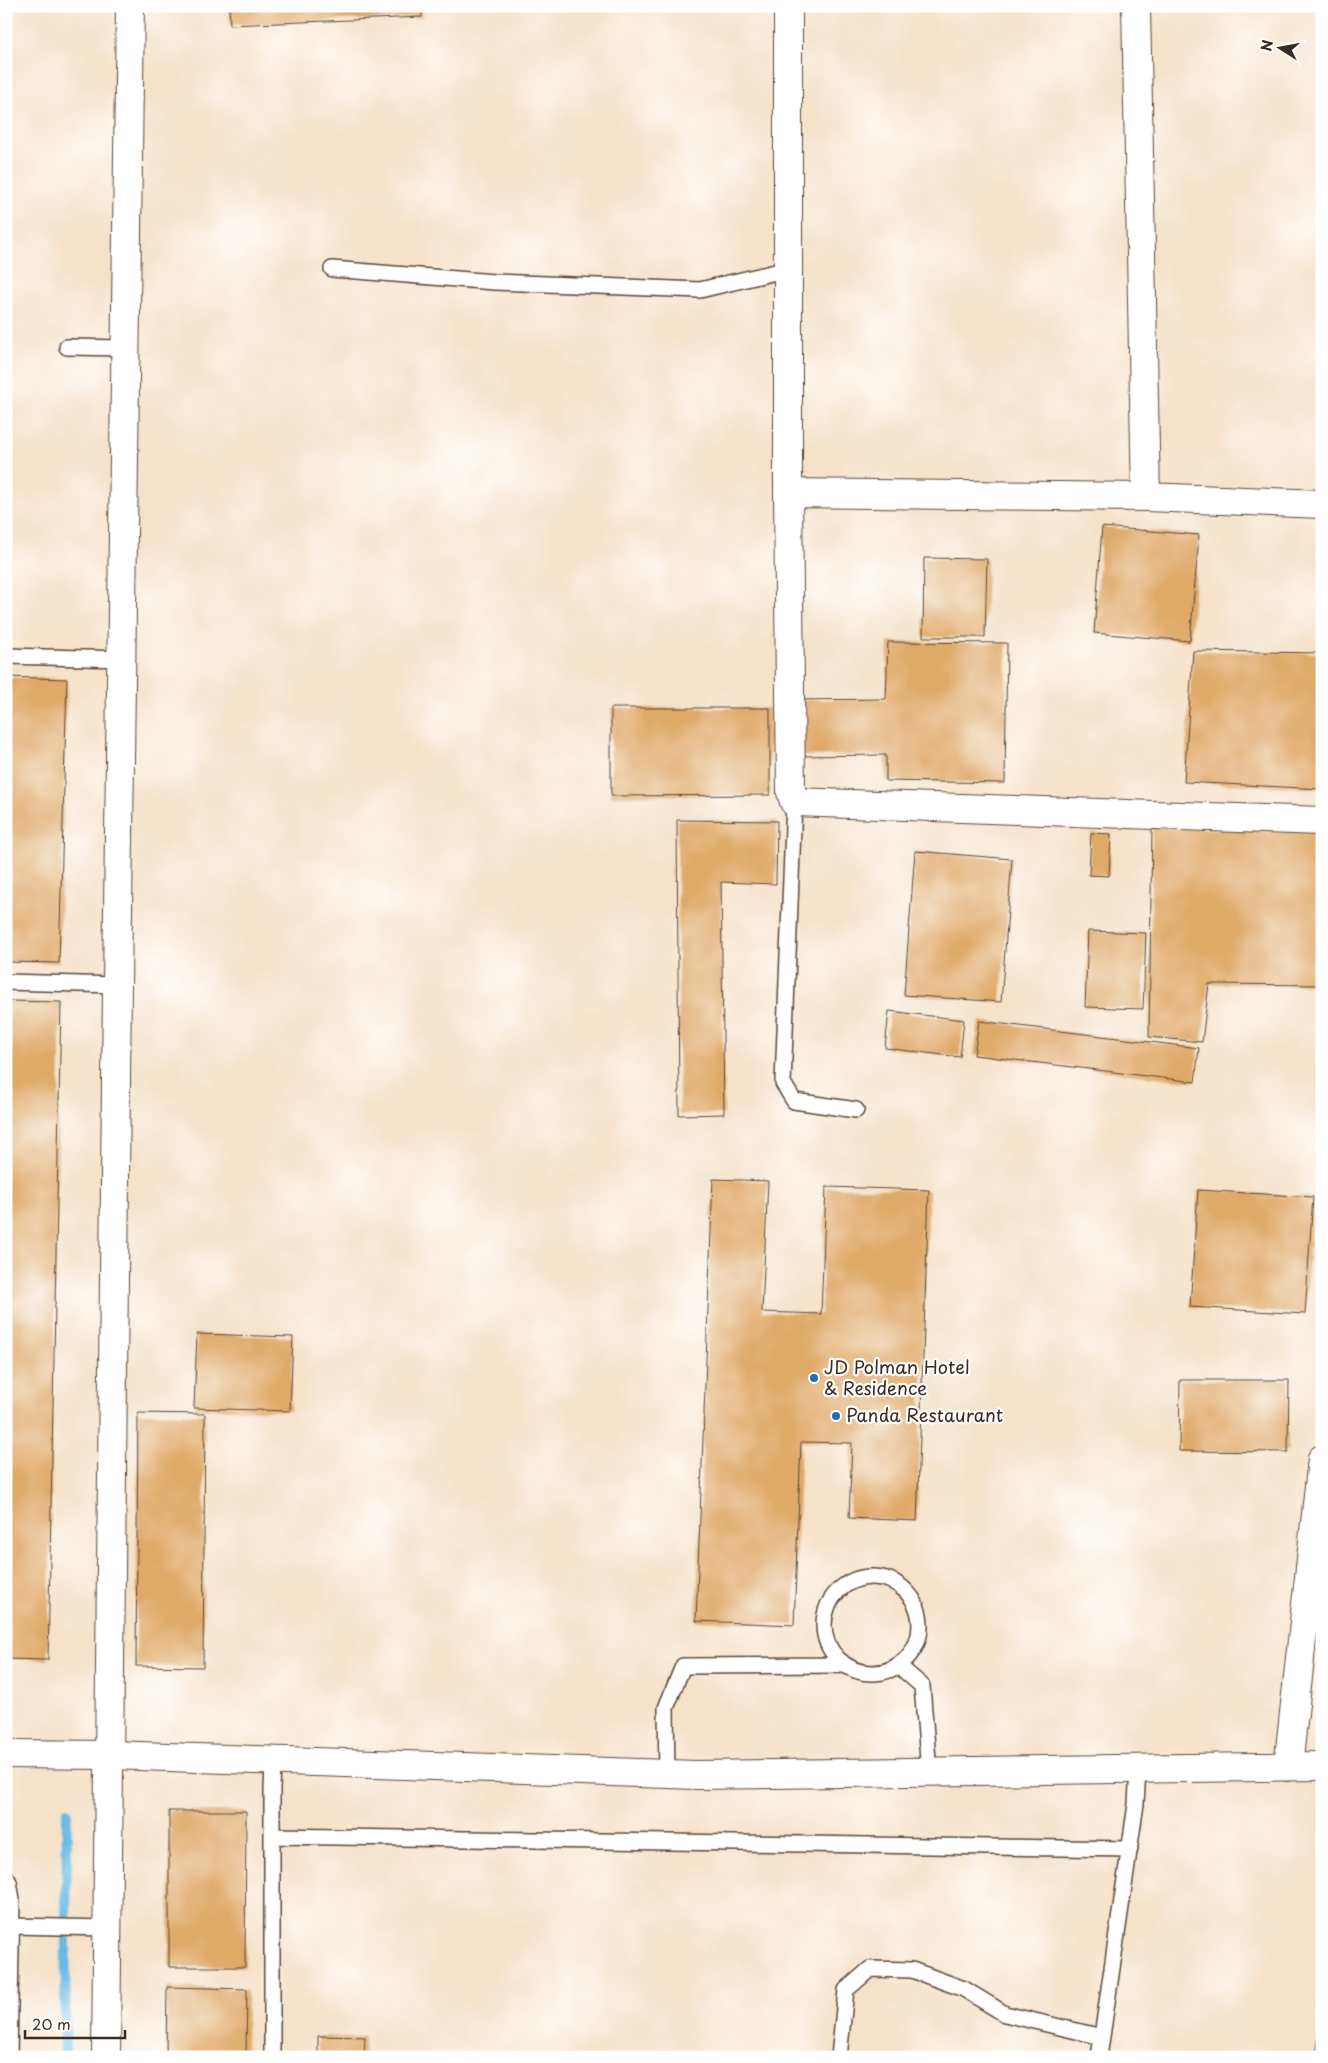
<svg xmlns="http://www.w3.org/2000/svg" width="1328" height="2063" font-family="'Playpen Sans',sans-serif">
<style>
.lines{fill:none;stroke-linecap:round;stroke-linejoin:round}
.stream{stroke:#68b9e3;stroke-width:10}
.building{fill:#dfa967}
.service-casing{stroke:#574638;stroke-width:18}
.minor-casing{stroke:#574638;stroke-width:30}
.tertiary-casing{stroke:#574638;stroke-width:30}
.service{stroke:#fff;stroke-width:15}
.minor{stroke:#fff;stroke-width:28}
.tertiary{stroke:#fff;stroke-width:28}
.poi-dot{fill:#1f6fb2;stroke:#fff;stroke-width:2}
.labels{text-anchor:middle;stroke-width:4.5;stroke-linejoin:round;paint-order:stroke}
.poi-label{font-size:18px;fill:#3b2a1e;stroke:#fff;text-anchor:start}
</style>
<rect width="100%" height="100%" fill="#fff"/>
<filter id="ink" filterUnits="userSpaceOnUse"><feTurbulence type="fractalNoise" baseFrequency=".02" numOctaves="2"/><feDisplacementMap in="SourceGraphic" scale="10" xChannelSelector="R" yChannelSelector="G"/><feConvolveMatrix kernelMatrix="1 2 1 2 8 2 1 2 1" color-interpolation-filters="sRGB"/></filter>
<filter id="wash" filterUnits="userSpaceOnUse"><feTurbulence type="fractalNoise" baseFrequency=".0096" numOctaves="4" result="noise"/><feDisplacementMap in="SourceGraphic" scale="20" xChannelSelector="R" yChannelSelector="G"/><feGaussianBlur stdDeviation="1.12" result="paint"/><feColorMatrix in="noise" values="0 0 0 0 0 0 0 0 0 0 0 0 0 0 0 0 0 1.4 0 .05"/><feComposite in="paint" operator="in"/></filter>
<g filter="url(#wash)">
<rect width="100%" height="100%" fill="#f5e2c9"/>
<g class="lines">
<path class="stream" d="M65 2057 67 1812"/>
</g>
<g id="blocks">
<path class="building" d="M229 6H421L422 17 230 25Z
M1102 527 1199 535 1190 641 1094 633Z
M924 558 987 559 985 637H923Z
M888 642 1007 643 1005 783 886 781V755L793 756V700L886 699Z
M1193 651 1322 653V789L1184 782Z
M6 677 67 679 59 963 6 962Z
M611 708H770V795L611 796Z
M677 820 777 821 776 884 721 882 724 1114 679 1115Z
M1152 827 1322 832V985L1209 984 1202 1042 1149 1037Z
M1091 833 1111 834 1109 876 1089 875Z
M915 851 1012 859 1001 1002 904 995Z
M1088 931 1146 933 1143 1009 1085 1007Z
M6 1001 61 1002 48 1660 6 1659Z
M889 1011 964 1020 960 1057 885 1048Z
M979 1021 1199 1048 1195 1082 974 1055Z
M713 1179 768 1181 762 1312 821 1314 826 1187 929 1190 917 1521 849 1518 852 1443 801 1442 794 1625 696 1621Z
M1198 1190 1313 1197 1305 1314 1190 1307Z
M197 1334 293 1337 290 1411 194 1408Z
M1180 1380H1289L1288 1452 1179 1451Z
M138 1413 205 1414 203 1667 136 1666Z
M169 1811H246L245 1967H169Z
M167 1987 247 1989 246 2057H166Z
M1319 2033H1322V2057H1316Z
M318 2036 365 2037 364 2057H318Z"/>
</g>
</g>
<g filter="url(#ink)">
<use href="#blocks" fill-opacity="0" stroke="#574638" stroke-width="1"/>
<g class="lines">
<defs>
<path id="service" d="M332 269 494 282 700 290 788 269
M67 347 126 348
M6 656 123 659
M794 802 783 1083 794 1101 856 1110
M6 982 117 985
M824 1625a48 48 0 1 1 96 0a48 48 0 1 1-96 0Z
M899 1666 922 1686 929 1772
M667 1775 666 1708 683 1666 843 1665
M272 1836 1130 1849
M6 1877 9 1882 12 1899 9 2057
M12 1926 108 1928
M272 2057V1790L273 1761
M839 2057 846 1990 870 1969 912 1970 964 1989 1005 2014 1102 2037
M1099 2057 1136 1804 1138 1769"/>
<path id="minor" d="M788 6V493L791 792 794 802 1322 821
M1136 6 1146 497
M788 493 1146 497 1322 504
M6 1754 110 1755 697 1775 1322 1766
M1288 1767 1322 1459"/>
<path id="tertiary" d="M106 2057 117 985 130 6"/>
</defs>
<use href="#service" class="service-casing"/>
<use href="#minor" class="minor-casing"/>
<use href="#tertiary" class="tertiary-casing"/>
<use href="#service" class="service"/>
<use href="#minor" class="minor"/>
<use href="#tertiary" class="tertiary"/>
</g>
</g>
<g class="poi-dot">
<circle cx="814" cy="1378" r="5"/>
<circle cx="836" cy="1416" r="5"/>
</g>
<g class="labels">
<g class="poi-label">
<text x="824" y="1374">JD Polman Hotel<tspan x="824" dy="21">&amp; Residence</tspan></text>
<text x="846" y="1422">Panda Restaurant</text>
</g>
</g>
<rect width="1328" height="2063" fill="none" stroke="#fff" stroke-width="25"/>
<g transform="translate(1280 48) rotate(281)" stroke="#ffffff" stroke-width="4" paint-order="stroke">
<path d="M0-4L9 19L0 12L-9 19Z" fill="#3b2a1e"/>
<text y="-8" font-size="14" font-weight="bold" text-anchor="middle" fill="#3b2a1e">N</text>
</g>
<path d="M25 2030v8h100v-8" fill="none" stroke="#3b2a1e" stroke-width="2.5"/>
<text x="32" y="2030" font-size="15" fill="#3b2a1e" stroke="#ffffff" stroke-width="4" paint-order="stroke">20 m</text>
</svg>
